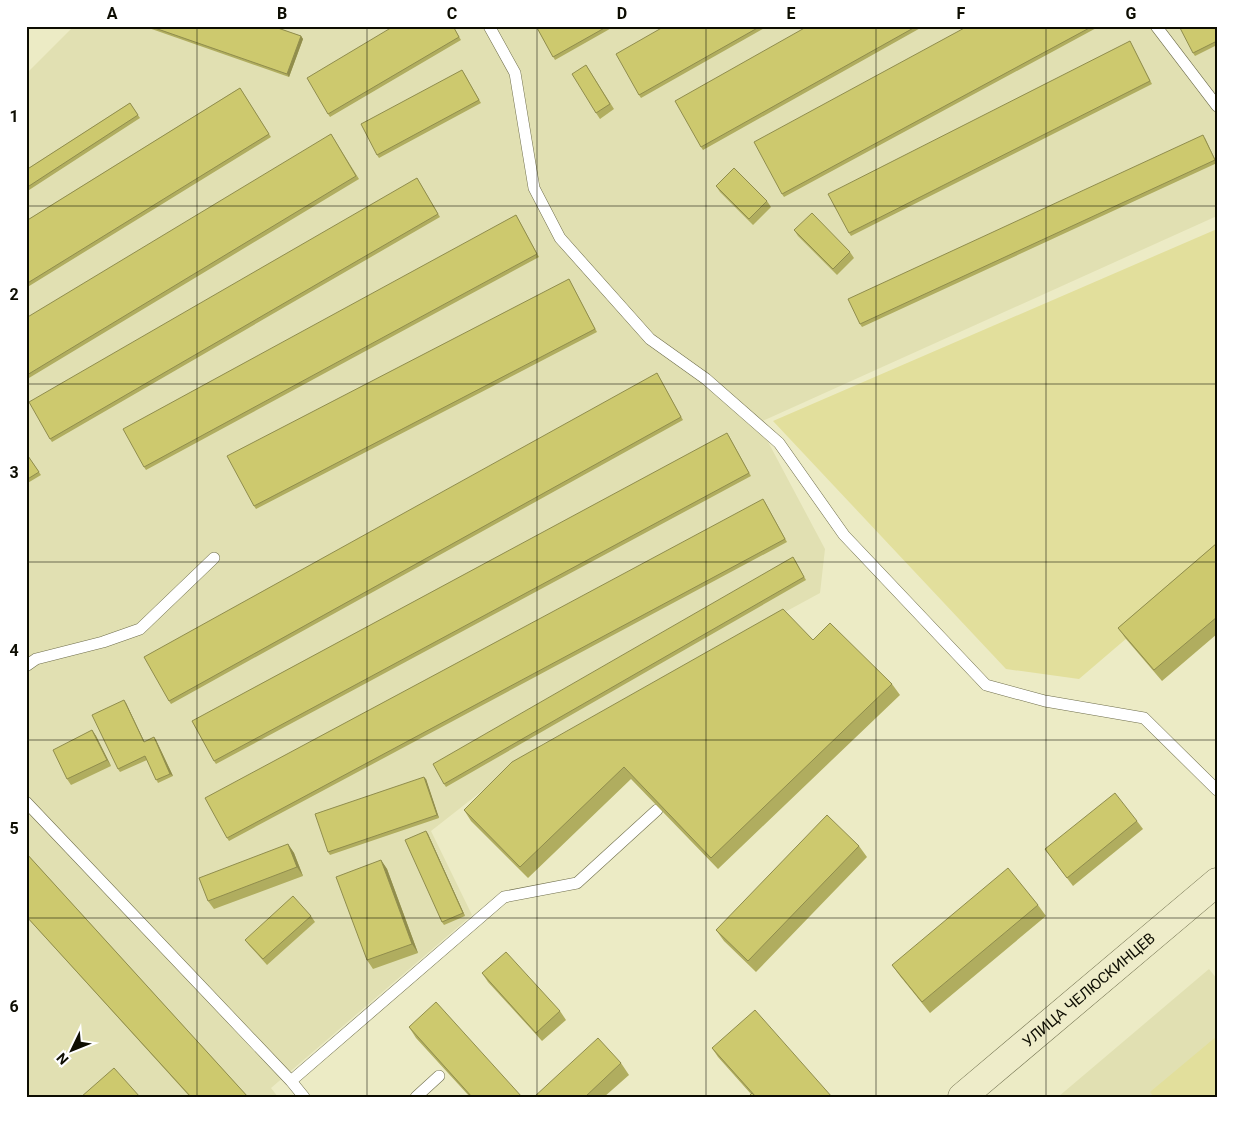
<svg xmlns="http://www.w3.org/2000/svg" width="1243" height="1123" font-family="Roboto,sans-serif">
<style>
.built{fill:#e1e0b2}
.green{fill:#e2df9c}
.lines{fill:none;stroke-linecap:round;stroke-linejoin:round}
.lane-casing{stroke:#6f6e4c;stroke-width:12}
.secondary-casing{stroke:#6f6e4c;stroke-width:29}
.lane{stroke:#fff;stroke-width:11}
.secondary{stroke:#eeecc9;stroke-width:28}
.wall{fill:#b0ad5f}
.shaded-wall{fill:#908d4d}
.building{fill:#cdc96e;stroke:#908d4d}
.grid{fill:none;stroke:#0d0d02;stroke-width:1;stroke-opacity:0.55}
.labels{text-anchor:middle;stroke-width:4.5;stroke-linejoin:round;paint-order:stroke}
.street-label{font-size:15px;fill:#0d0d02;stroke:#fff}
.neatline{fill:none;stroke:#0d0d02;stroke-width:2}
.grid-label{font-size:16px;text-anchor:middle;font-weight:bold;fill:#0d0d02}
</style>
<rect width="100%" height="100%" fill="#ecebc5"/>
<path class="built" d="M74 26H1217V216L758 423 825 549 820 593 542 744 431 831 472 915 271 1088 278 1097H26V74Z
M1209 969 1217 979V1097H1058Z"/>
<path class="green" d="M1217 229V561L1079 679 1006 669 773 421Z
M1217 1036V1097H1154L1150 1092Z"/>
<g class="lines">
<defs>
<path id="lane" d="M489 26 515 73 534 188 560 238 650 339 706 379 779 443 844 535 986 685 1045 701 1144 718 1217 790
M1156 26 1217 106
M26 666 36 659 103 642 140 629 214 558
M26 802 291 1081
M304 1097 291 1081 504 897 577 883 657 810
M416 1097 439 1076"/>
<g id="secondary">
<path id="s1" d="M962 1097 1217 882"/>
</g>
</defs>
<use href="#lane" class="lane-casing"/>
<use href="#secondary" class="secondary-casing"/>
<use href="#lane" class="lane"/>
<use href="#secondary" class="secondary"/>
</g>
<path class="wall" d="M143 26H272L301 36 303 39 289 77Z
M453 26 461 40 330 117 328 114Z
M536 26H615L555 60Z
M665 26H768L641 98 639 95Z
M808 26H924L703 150 701 147Z
M968 26H1100L784 197 782 194Z
M1217 26V45L1195 56 1193 53Z
M1130 41 1152 84 851 236 849 233Z
M586 65 614 109 600 119 596 113Z
M464 73 481 103 379 158 377 155Z
M240 88 271 137 26 288V221Z
M130 103 140 118 26 192V170Z
M331 134 359 179 29 378 26 374Z
M1205 138 1217 163 862 327 860 324Z
M417 178 440 217 52 442 50 439Z
M716 186 767 201 771 207 753 225 720 192Z
M516 215 539 257 146 470 144 467Z
M794 230 850 252 854 258 837 275 798 236Z
M569 279 597 332 256 509 254 506Z
M657 373 683 420 171 704 169 701Z
M729 436 751 476 216 764 214 761Z
M26 453 41 475 26 484Z
M765 502 787 542 229 841 227 838Z
M1217 543V634L1162 681 1126 639 1118 628Z
M795 560 806 580 446 787 444 784Z
M813 640 892 684 900 695 718 869 631 779 528 878 471 821 464 810Z
M126 703 144 742 156 740 173 776 158 783 147 760 120 772 118 769Z
M92 730 96 736 111 766 71 785 67 779Z
M426 779 439 818 330 855 328 852Z
M1137 821 1143 829 1073 886 1045 849Z
M426 831 428 834 465 916 444 925 442 922Z
M288 844 294 853 303 876 214 909 208 901Z
M859 846 867 857 756 972 724 941 716 930Z
M26 853 248 1097H190L26 916Z
M381 860 387 869 418 953 373 969 367 960Z
M1038 905 1046 916 930 1013 900 976 892 965Z
M311 916 315 922 267 965 249 945 245 940Z
M482 973 560 1011 566 1020 542 1041 488 982Z
M409 1027 522 1097H470L416 1038Z
M712 1048 832 1097 751 1094 718 1057Z
M621 1063 629 1075 604 1097H534Z"/>
<path class="shaded-wall" d="M301 36 303 39 289 77 287 74Z
M124 700 126 703 146 745 144 742Z
M92 730 96 736 111 766 107 760Z
M154 737 156 740 173 776 170 774Z
M424 777 426 779 439 818 437 815Z
M426 831 428 834 465 916 463 913Z
M288 844 294 853 303 876 297 867Z
M381 860 387 869 418 953 412 944Z"/>
<path class="building" d="M149 26H272L301 36 287 74Z
M394 26H453L459 37 328 114 307 78Z
M536 26H608L553 57Z
M665 26H761L639 95 616 54Z
M808 26H917L701 147 675 101Z
M968 26H1093L782 194 754 142Z
M1179 26H1217V41L1193 53Z
M1130 41 1150 81 849 233 828 194Z
M586 65 610 104 596 113 572 74Z
M462 70 479 100 377 155 361 124Z
M240 88 269 134 26 284V221Z
M130 103 138 115 26 188V170Z
M331 134 356 176 27 375 26 318Z
M1203 135 1215 160 860 324 848 299Z
M734 168 767 201 749 219 716 186Z
M417 178 438 214 50 439 29 402Z
M812 213 850 252 833 269 794 230Z
M516 215 537 254 144 467 123 429Z
M569 279 595 329 254 506 227 456Z
M657 373 681 417 169 701 144 657Z
M727 433 749 473 214 761 192 721Z
M26 453 39 472 26 480Z
M763 499 785 539 227 838 205 798Z
M1217 543V617L1154 670 1118 628Z
M793 557 804 577 444 784 433 764Z
M783 609 813 640 830 623 892 684 711 858 624 767 520 867 464 810 512 762Z
M124 700 144 742 154 737 170 774 156 780 145 756 118 769 92 715Z
M92 730 107 760 67 779 53 750Z
M424 777 437 815 328 852 315 814Z
M1115 793 1137 821 1067 878 1045 849Z
M827 815 859 846 748 961 716 930Z
M426 831 463 913 442 922 405 840Z
M288 844 297 867 208 901 199 878Z
M26 853 248 1097H191L26 916Z
M381 860 412 944 367 960 336 877Z
M1008 868 1038 905 922 1002 892 965Z
M293 896 311 916 263 959 245 940Z
M506 952 560 1011 536 1033 482 973Z
M436 1002 522 1097H472L409 1027Z
M755 1010 832 1097H756L712 1048Z
M598 1038 621 1063 585 1097H534Z
M114 1068 140 1097H81Z
M752 1093 756 1097H748Z"/>
<path class="grid" d="M197 26V1097M367 26V1097M537 26V1097M706 26V1097M876 26V1097M1046 26V1097M26 206H1217M26 384H1217M26 562H1217M26 740H1217M26 918H1217"/>
<g class="labels">
<g class="street-label">
<text dy="5" stroke="none"><textPath href="#s1" startOffset="166">УЛИЦА ЧЕЛЮСКИНЦЕВ</textPath></text>
</g>
</g>
<rect width="1243" height="1123" fill="none" stroke="#ffffff" stroke-width="55"/>
<g transform="translate(72 1050) rotate(227)" stroke="#ffffff" stroke-width="4" paint-order="stroke">
<path d="M0-4L9 19L0 12L-9 19Z" fill="#0d0d02"/>
<text y="-8" font-size="14" font-weight="bold" text-anchor="middle" fill="#0d0d02">N</text>
</g>
<rect x="28" y="28" width="1188" height="1068" class="neatline"/>
<g class="grid-label">
<text x="112" y="19">A</text>
<text x="282" y="19">B</text>
<text x="452" y="19">C</text>
<text x="622" y="19">D</text>
<text x="791" y="19">E</text>
<text x="961" y="19">F</text>
<text x="1131" y="19">G</text>
<text x="14" y="122">1</text>
<text x="14" y="300">2</text>
<text x="14" y="478">3</text>
<text x="14" y="656">4</text>
<text x="14" y="834">5</text>
<text x="14" y="1012">6</text>
</g>
</svg>
